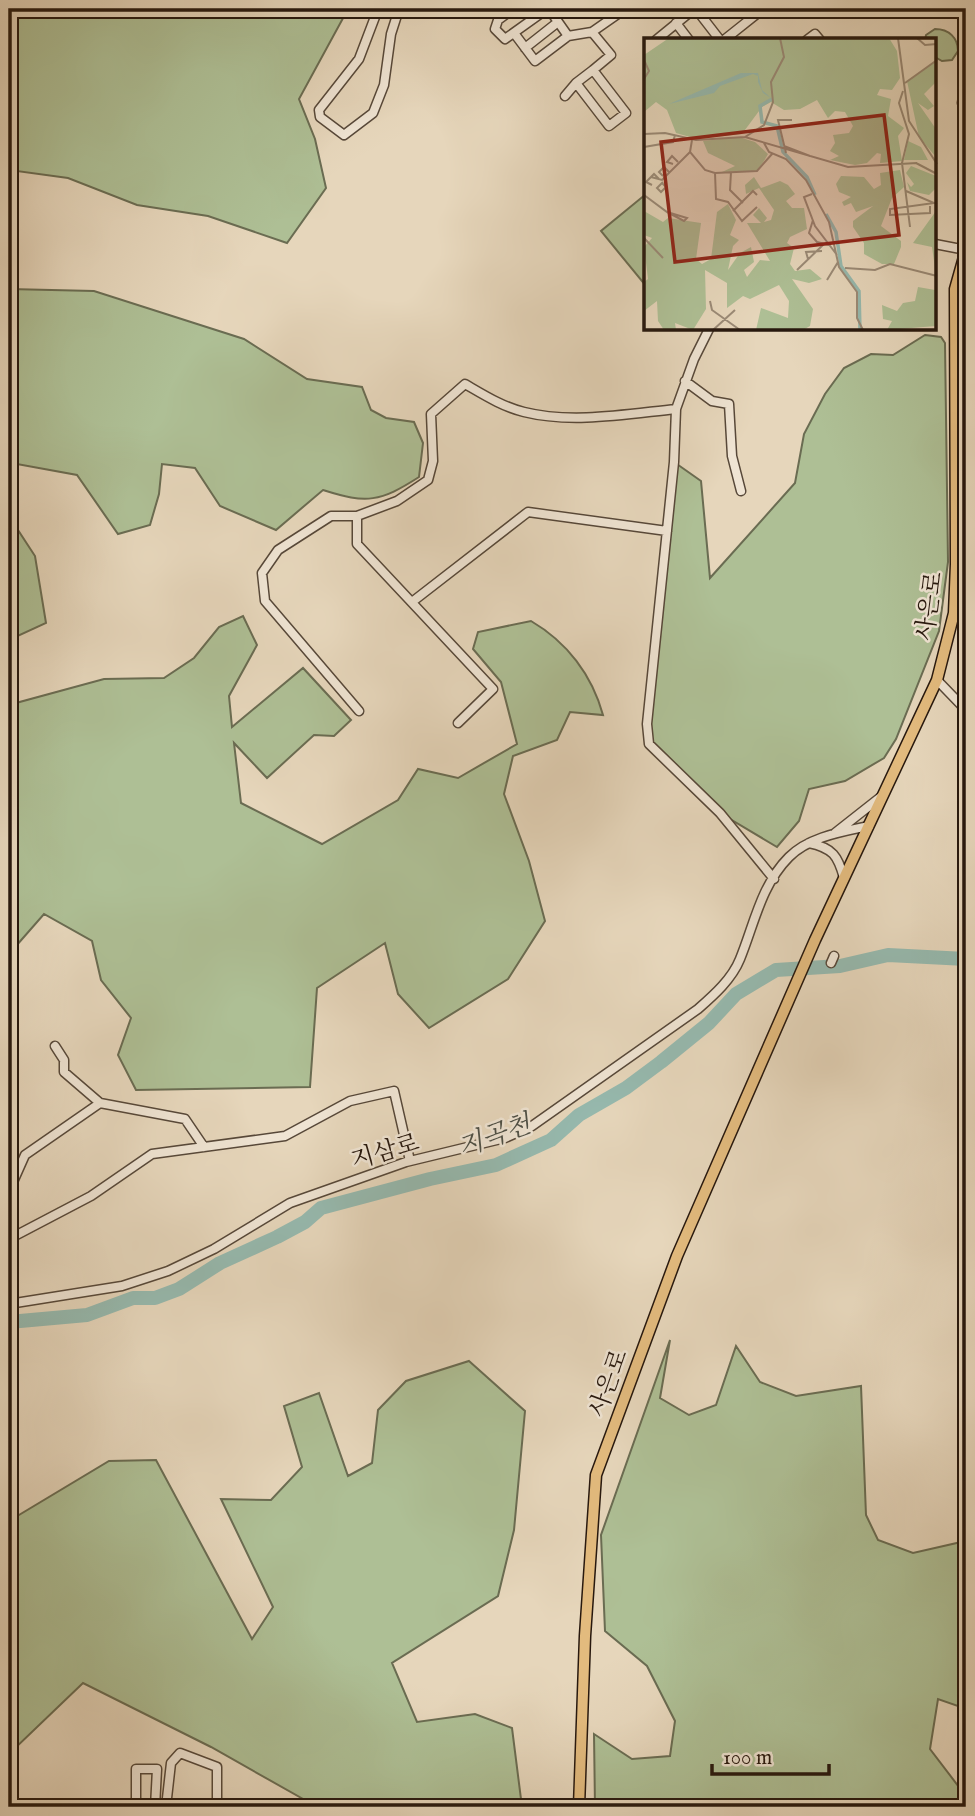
<svg xmlns="http://www.w3.org/2000/svg" width="975" height="1816" font-family="'IM FELL English','Noto Serif KR',serif">
<style>
.green{fill:#aebf95;stroke:#6a6c52;stroke-width:2}
.lines{fill:none;stroke-linecap:round;stroke-linejoin:round}
.river{stroke:#96b9ae;stroke-width:14}
.minor-casing{stroke:#574839;stroke-width:11}
.major-casing{stroke:#27180e;stroke-width:13}
.minor{stroke:#efe4d3;stroke-width:8}
.major{stroke:#e3bb7e;stroke-width:10}
.labels{text-anchor:middle;stroke-width:5;stroke-linejoin:round;paint-order:stroke}
.street-label{font-size:24px;fill:#27180e;stroke:#efe4d3}
.water-label{font-size:26px;font-style:italic;fill:#4e5046;stroke:#efe4d3}
.inset-river{fill:none;stroke:#96b9ae;stroke-width:3.5}
.inset-road{fill:none;stroke:#9a8a76;stroke-width:2}
.view{fill:#8f2418;fill-opacity:0.15;stroke:#8f2418;stroke-width:3.5}
.inset-edge{fill:none;stroke:#27180e;stroke-width:3.5}
</style>
<rect width="100%" height="100%" fill="#e6d6bb"/>
<filter id="stains"><feTurbulence type="fractalNoise" baseFrequency=".00286" numOctaves="4"/><feColorMatrix values="0 0 0 0 .2 0 0 0 0 .09 0 0 0 0 .02 0 0 0 .5 -.17"/></filter>
<radialGradient id="worn" r=".72"><stop offset=".6" stop-color="#630" stop-opacity="0"/><stop offset="1" stop-color="#630" stop-opacity=".3"/></radialGradient>
<path class="green" d="M9 9H348L299 99 315 139 326 188 287 243 208 216 137 205 68 178 9 170Z
M935 29C949 29 958 38 958 51L952 60 942 61 935 57V40H925L926 35Z
M646 194V286L601 231Z
M9 289 94 291 244 339 307 379 362 387 371 410 386 418 414 422 423 443 419 477C380 502 367 504 323 490L276 530 220 506 195 468 162 464 159 494 150 525 118 534 77 475 17 464 9 467Z
M925 335 941 337 945 343 948 562 939 631 896 739 884 758 845 781 809 789 799 821 777 847 720 813 649 744 674 462 701 481 710 578 795 483 804 434 825 394 844 368 871 354 893 355Z
M9 523 14 524 35 556 46 623 9 640Z
M243 616 257 645 229 696 232 727 303 668 351 720 334 736 314 735 267 778 234 743 241 803 322 844 398 800 418 769 458 778 517 744 501 682 473 649 478 632 531 621C567 642 592 675 603 715L570 712 557 740 513 756 504 794 529 861 545 921 508 979 429 1028 398 994 385 943 317 988 310 1087 136 1090 118 1055 131 1018 101 980 92 941 44 914 9 954V709L16 703 104 679 164 678 194 658 219 627Z
M670 1340 660 1398 689 1415 716 1405 736 1346 760 1382 796 1396 861 1386 866 1515 878 1540 913 1553 961 1542 966 1537V1717L961 1707 938 1699 930 1749 962 1791 966 1792V1807H595L594 1734 632 1759 670 1756 675 1721 647 1666 605 1631 601 1535Z
M469 1361 525 1411 514 1530 498 1596 392 1663 417 1722 475 1714 512 1728 522 1807H309L303 1799 211 1747 83 1683 9 1754V1521L109 1461 156 1460 252 1639 273 1607 221 1499 271 1500 302 1467 284 1406 319 1393 348 1476 372 1463 378 1410 406 1381Z"/>
<g class="lines">
<path class="river" d="M9 1322 87 1315 133 1298H155L179 1289 220 1263 277 1237 305 1222 321 1208 430 1179 496 1165 551 1140 579 1115 626 1088 661 1062 709 1023 736 994 776 970 840 966 888 955 966 959"/>
<defs>
<path id="minor" d="M378 9 359 59 319 110 320 117 344 135 373 113 384 85 391 34 399 9
M513 9 498 20 495 29 505 39 547 9
M549 9 568 36
M696 9 720 40
M676 23 689 40
M592 32 611 55 593 70 626 113 609 126 576 83 593 70
M514 33 535 61 568 36 592 32 625 9
M656 40 694 9
M724 40 763 9
M807 40 815 34 820 40
M525 48 558 22
M966 80 962 103 966 110
M565 96 576 83
M935 244 966 250
M685 381 712 401 729 404 732 456 741 491
M676 409 674 462 647 724 649 744 720 813 774 879
M357 516V544L493 689 458 723
M412 602 528 512 667 531
M937 680 966 710
M359 711 265 601 262 573 278 550 331 516H357L397 501 428 480 433 461 431 414 465 384C484 395 503 407 524 412 572 424 627 414 676 409L694 359 709 329
M835 833 882 796
M809 843C833 848 838 856 844 878
M831 963 834 956
M55 1046 64 1060V1072L100 1103
M9 1191 25 1155 100 1103 185 1119 204 1147
M9 1239 91 1196 152 1154 285 1136 350 1101 394 1091 410 1161
M9 1304 122 1286 168 1271 214 1249 290 1203 406 1162 505 1138 532 1126 698 1009C714 995 732 979 740 959 754 925 761 885 789 857 809 837 841 832 869 826
M136 1807V1769H157L155 1807
M166 1807 171 1763 180 1753 217 1767V1807"/>
<path id="major" d="M579 1807 585 1636 596 1475 677 1256 815 940 937 680 954 613 956 564 955 289 966 250"/>
</defs>
<use href="#minor" class="minor-casing"/>
<use href="#major" class="major-casing"/>
<use href="#minor" class="minor"/>
<use href="#major" class="major"/>
</g>
<g class="labels">
<g class="street-label">
<text transform="translate(929 606) rotate(-82)" y="8">사은로</text>
<text transform="translate(385 1151) rotate(-16)" y="8">지삼로</text>
<text transform="translate(608 1383) rotate(-70)" y="8">사은로</text>
</g>
<g class="water-label">
<text transform="translate(494 1135) rotate(-20)" y="9">지곡천</text>
</g>
</g>
<g transform="translate(644 38)">
<rect width="292" height="292" fill="#e6d6bb"/>
<path d="M25 0H245L253 13 256 40 248 52 236 51 233 57 247 61 244 78 260 90 254 98 258 123 236 125 237 116 233 115 223 125 211 127 186 122 195 118 186 113 191 105 189 97 205 95 209 88 201 74 191 73 184 80 173 62 156 71 140 72 127 64 118 69 98 96 53 101 32 95 23 72 12 64 0 74V17ZM291 24 292 44 280 56 290 68 284 72 274 65 292 91V119L275 99 263 43ZM95 99 111 104 124 116 120 123 113 133 78 134 91 128 64 115 59 103ZM264 103 277 109 284 122H260ZM267 128 292 138V150L285 157 266 153 263 144 267 149 270 146 262 135ZM256 132 260 149 248 160 237 188 257 203V209L250 226H238L220 216V205L209 189V183L229 168 212 174 207 165 200 168 198 164 207 159 195 154 192 146 197 138 220 139 230 151 237 147 236 135ZM110 139 117 150 136 143 144 147 151 156 142 163 148 170H160L163 191 146 199 143 205 150 210 146 226 151 233 166 231 178 241 165 245 148 241 169 271 166 288 159 292H112L117 270 144 280 145 263 135 247 106 261 99 258 83 270V245L61 232 62 271 49 292 31 285 32 292H20L14 283 13 263 0 273V244L4 241 0 209 8 200 0 197V173L19 184 24 180 57 185 52 221 58 226 67 221 73 174 84 166 92 182 86 197 95 202 89 208 84 232 96 215 107 209 110 224 100 232 103 239 116 222 126 223 103 185H117L109 177 115 170 123 180 120 184 127 182 130 172 115 150 102 156 101 147ZM292 173V237L288 209 269 205ZM274 249 291 252 292 288 243 292 248 283 239 281 238 267 253 273 259 265 271 263Z" fill="#aebf95"/>
<path d="M97 35H114L118 52 127 60 119 55 114 44V38L109 36 76 48 70 55 25 66Z" fill="#96b9ae"/>
<path class="inset-river" d="M128 61 116 68 118 84 133 88 139 114 163 139 171 157M182 176 192 194 197 228 215 253 216 292"/>
<path class="inset-road" d="M254 0 265 83 293 126M273 0 281 7 293 6M0 22 5 33 0 41M261 45 293 22M259 53 255 65 265 96 258 125 266 189M0 96 21 95 52 102 101 99 204 129 273 125M101 99 120 87 129 64 127 44 140 19 136 0M48 102 46 114 61 132 71 135 72 161 84 164 98 183 113 169M120 105 125 114 142 121 162 142 185 184 195 229 213 254V280L219 292M140 108 166 118M0 109 29 104 31 97M142 115 134 82H148M272 125 293 136M29 126 23 124 28 118 34 124M87 134 86 152 99 165M71 135 113 133 128 116M19 138 15 134 20 129 26 135M7 139 18 142 46 114M18 145 22 149 17 154 13 150 19 144M8 147 2 144 10 136 15 141M262 153 290 165 246 171V177L286 175V168M168 156 160 159 171 188 193 217M0 157 23 174 43 180 40 183 23 174M89 173 109 153 113 157M169 182 165 195 173 204 185 207M0 200 19 220M164 221 162 214 178 213M201 230 231 232 246 226 293 238M153 232 180 206M183 242 194 224M66 263 68 272 96 292M69 292 91 272"/>
<path class="view" d="M240 77 255 197 31 224 17 104Z"/>
<rect width="292" height="292" class="inset-edge"/>
</g>
<rect width="975" height="1816" fill="none" stroke="#e6d6bb" stroke-width="35"/>
<rect x="10" y="10" width="954" height="1795" fill="none" stroke="#27180e" stroke-width="3.5"/>
<rect x="18" y="18" width="940" height="1781" fill="none" stroke="#27180e" stroke-width="2"/>
<path d="M712 1764v10h117v-10" fill="none" stroke="#27180e" stroke-width="3.5"/>
<text x="723" y="1764" font-size="21" fill="#27180e" stroke="#efe4d3" stroke-width="5" paint-order="stroke">100 m</text>
<rect width="100%" height="100%" filter="url(#stains)"/>
<rect width="100%" height="100%" fill="url(#worn)"/>
</svg>
